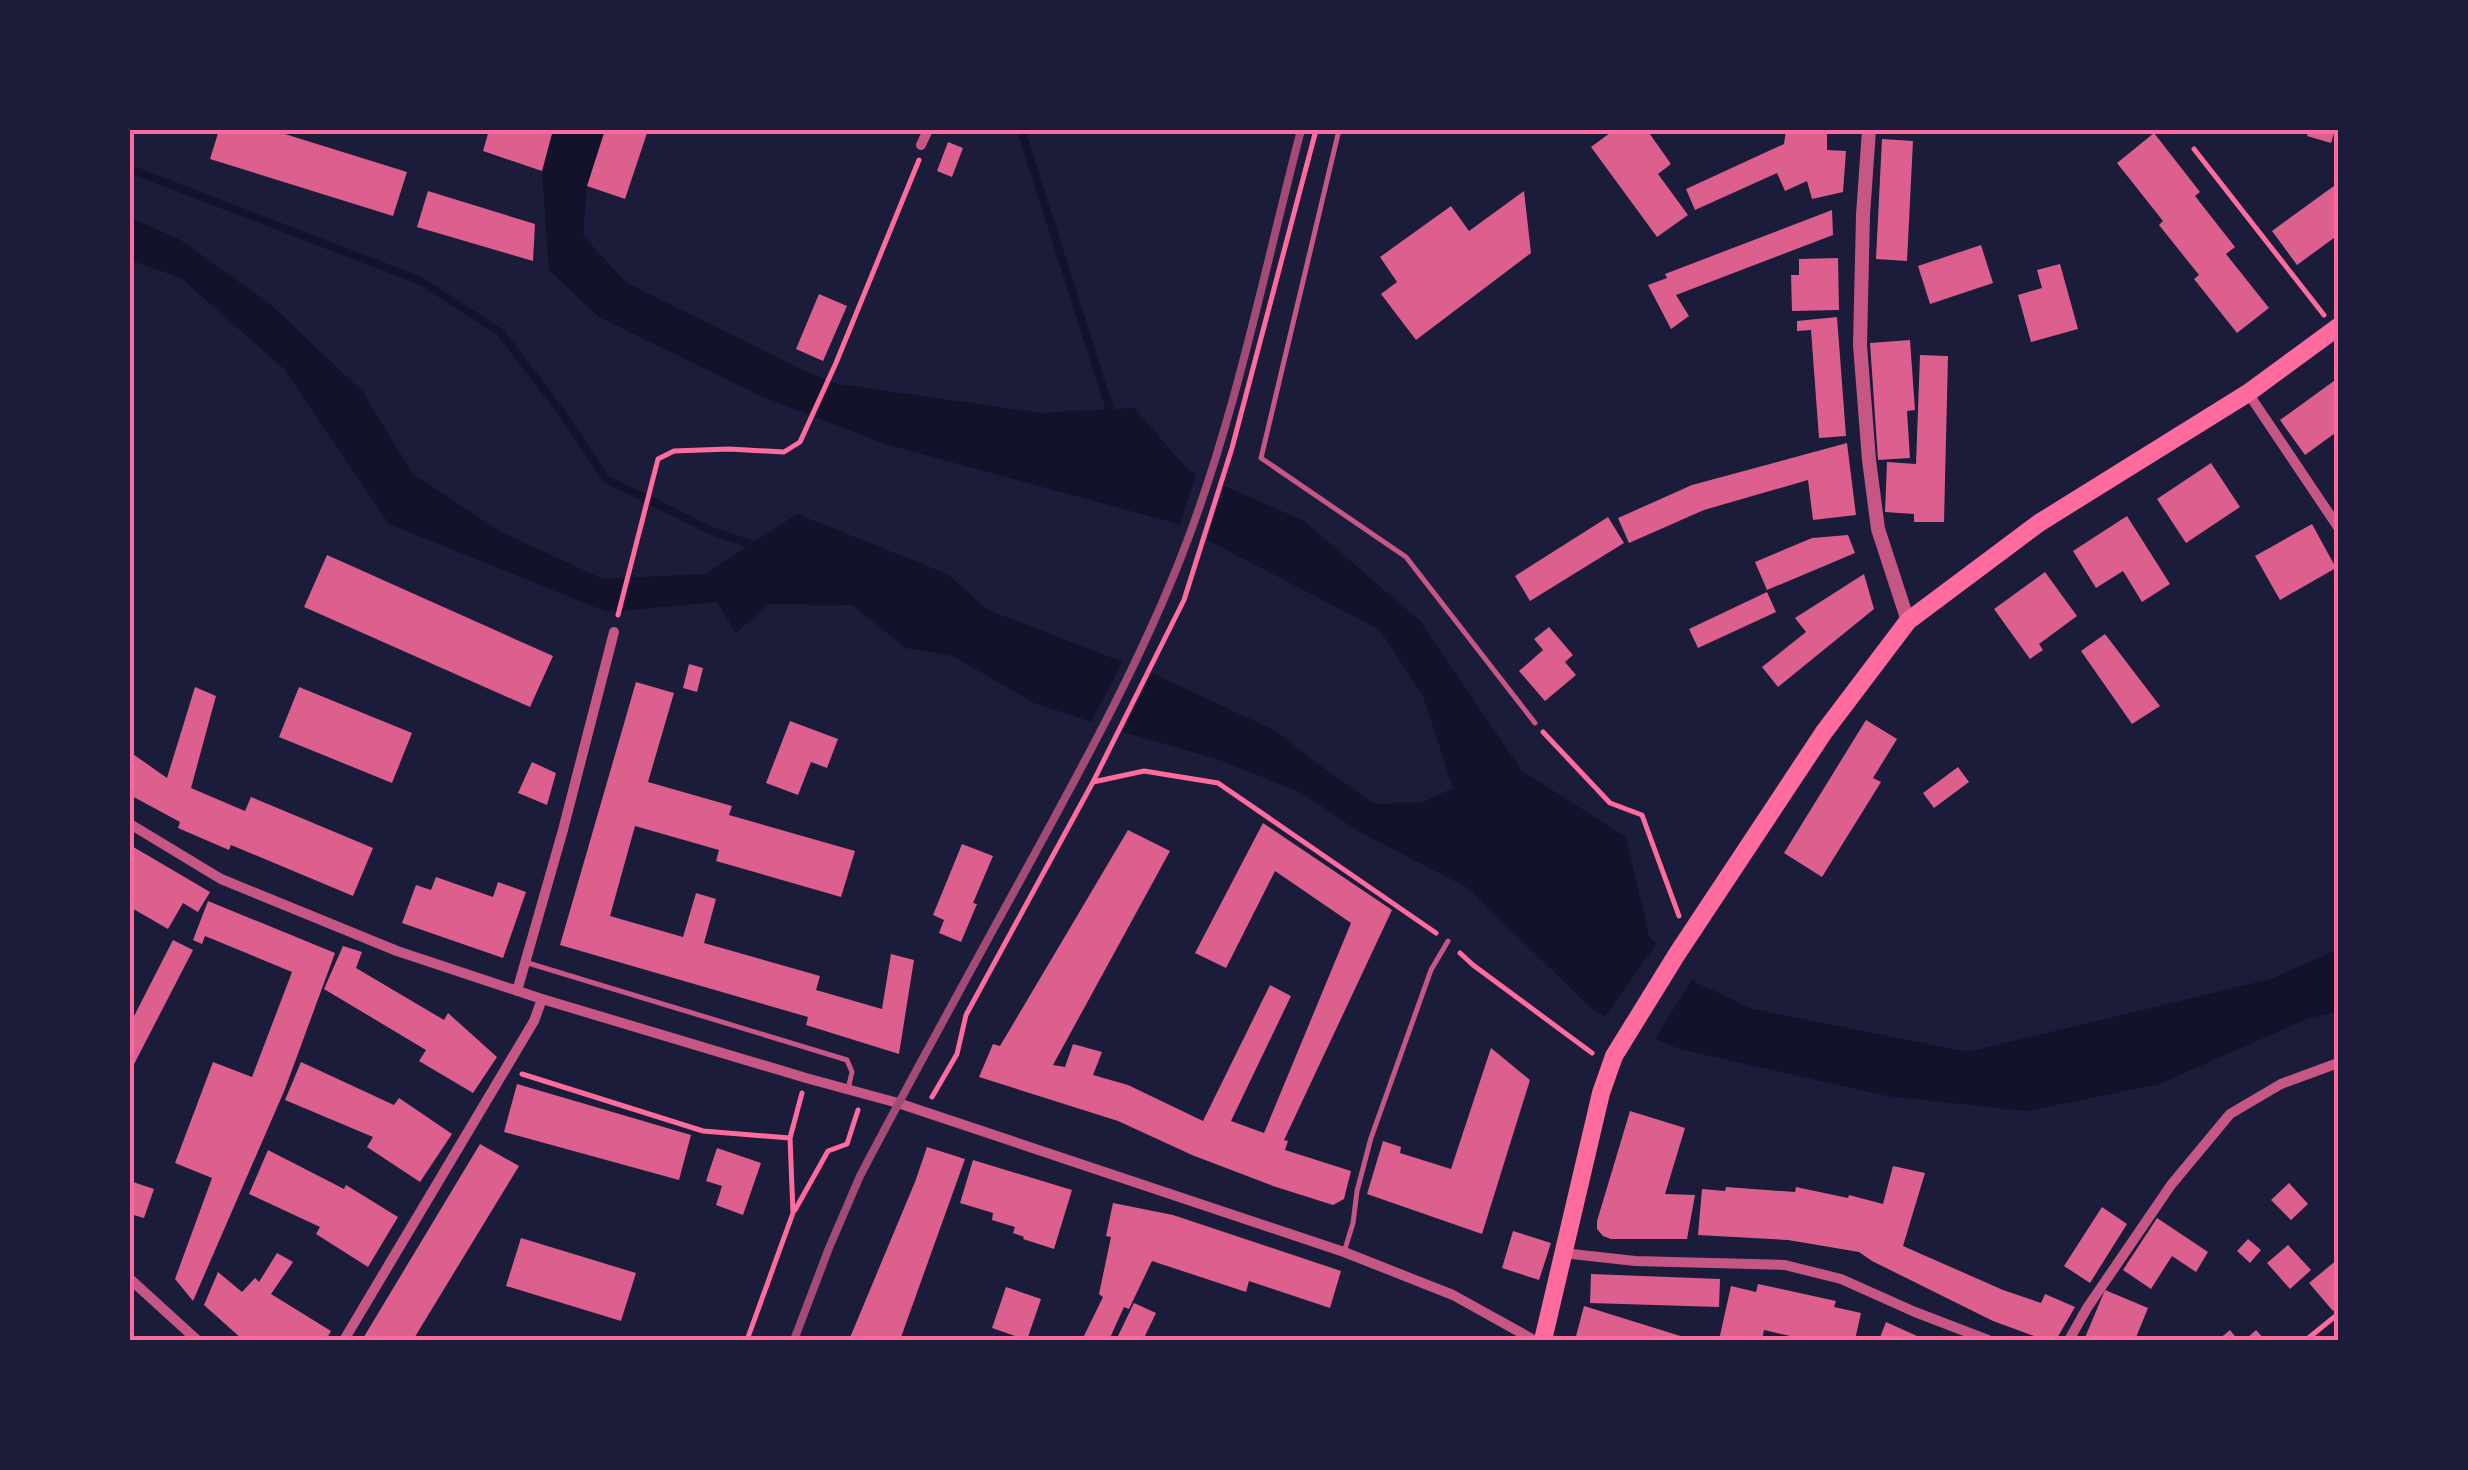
<svg xmlns="http://www.w3.org/2000/svg" width="2468" height="1470" font-family="Georgia,serif">
<style>
.water{fill:#12122b}
.pier{fill:#1b1b3a}
.lines{fill:none;stroke-linecap:round;stroke-linejoin:round}
.stream{stroke:#12122b;stroke-width:8}
.building{fill:#dd5f8e}
.path{stroke:#ff6b9d;stroke-width:5}
.service{stroke:#c65784;stroke-width:5}
.minor{stroke:#c65784;stroke-width:10}
.tertiary{stroke:#c65784;stroke-width:14}
.primary{stroke:#ff6b9d;stroke-width:18}
.rail{stroke:#a44b75;stroke-width:8}
.neatline{fill:none;stroke:#ff6b9d;stroke-width:4}
</style>
<rect width="100%" height="100%" fill="#1b1b3a"/>
<path class="water" d="M553 130H605L587 186 583 236 627 283 809 373 838 384 1040 413 1134 408 1188 470 1304 521 1420 621 1522 771 1626 837 1649 936 1695 982 1752 1009 1968 1052 2271 979 2338 949V1012L2309 1018 2159 1084 2027 1111 1887 1096 1679 1049 1594 1011 1468 888 1358 831 1300 792 1217 759 1123 732 1034 703 953 656 906 648 852 605 769 604 736 633 717 602 607 612 389 524 284 369 181 278 130 260V218L179 239 270 304 362 391 413 474 501 532 603 579 705 574 797 514 947 574 988 610 1154 674 1276 731 1315 762 1375 804 1421 803 1453 788 1423 696 1380 630 1175 523 885 444 759 395 599 317 549 270 542 171Z"/>
<path class="pier" d="M1198 468 1226 480 1205 545 1178 530Z
M1125 657 1154 669 1120 737 1089 726Z
M1658 941 1668 948 1695 975 1653 1042 1603 1020Z"/>
<g class="lines">
<path class="stream" d="M1021 130 1112 416
M130 169 421 281 501 333 565 417 606 479 712 531 760 547"/>
</g>
<path class="building" d="M219 130H272L407 172 393 216 210 159Z
M489 130H553L542 171 483 151Z
M605 130H648L625 199 587 186Z
M1614 130H1647L1671 164 1658 174 1688 215 1657 237 1591 147Z
M1786 130H1827V150L1846 151 1843 192 1812 199 1807 181 1785 191 1777 173 1695 210 1686 189 1784 144Z
M2309 130H2335L2331 143 2307 136Z
M2154 133 2200 192 2195 196 2235 247 2226 254 2269 308 2237 333 2194 279 2199 275 2159 225 2163 221 2117 163Z
M1882 139 1913 141 1907 261 1876 259Z
M948 142 963 148 952 177 937 171Z
M2338 183V235L2297 265 2272 231Z
M428 191 535 224 533 261 417 227Z
M1524 191 1531 253 1416 340 1381 294 1397 282 1380 257 1451 206 1469 231Z
M1832 210 1833 235 1676 295 1689 316 1671 329 1648 285 1667 278 1665 274Z
M1981 245 1993 283 1930 304 1918 266Z
M1838 258 1839 310 1792 311 1791 275H1799V259Z
M2060 264 2078 329 2031 342 2018 295 2042 288 2037 270Z
M819 294 847 306 823 361 796 349Z
M1837 317 1846 436 1819 438 1811 330 1797 331V321Z
M1910 340 1915 410 1907 411 1910 458 1878 460 1870 343Z
M1920 355 1948 356 1944 522H1914V514L1885 512 1887 462 1916 464Z
M2338 378V431L2305 455 2280 420Z
M1847 443 1856 515 1813 520 1808 480 1704 510 1629 543 1618 518 1692 485Z
M2211 463 2240 507 2186 543 2157 499Z
M2127 516 2170 584 2142 602 2123 571 2096 588 2073 551Z
M1608 517 1624 543 1530 601 1515 576Z
M2312 524 2336 568 2280 600 2255 556Z
M1848 535 1855 553 1767 590 1755 562 1812 538Z
M327 555 553 656 530 707 304 607Z
M2045 572 2077 616 2039 644 2043 650 2030 659 1994 609Z
M1864 574 1874 609 1778 687 1762 667 1806 632 1795 618Z
M1767 592 1776 612 1698 648 1689 629Z
M1549 627 1573 655 1565 662 1576 675 1545 701 1519 671 1543 650 1534 639Z
M2105 634 2160 706 2132 724 2081 651Z
M689 664 703 668 697 692 683 688Z
M636 682 674 693 648 782 732 806 729 815 855 851 841 897 716 861 719 850 635 826 610 916 683 937 696 893 716 899 704 943 820 976 816 990 882 1009 891 954 914 960 899 1054 806 1025 808 1017 560 945Z
M195 687 216 696 191 788 245 811 251 797 373 848 353 896 231 845 229 850 178 828 180 822 130 795V752L167 778Z
M299 687 412 733 392 783 279 737Z
M1866 720 1897 739 1873 778 1881 782 1822 877 1784 853Z
M790 721 838 739 827 768 811 762 798 795 766 783Z
M532 762 556 773 547 805 518 793Z
M1958 767 1969 782 1934 808 1923 793Z
M1263 823 1392 910 1284 1140 1288 1141 1285 1150 1351 1171 1344 1199 1333 1205 1273 1186 1192 1155 1118 1121 979 1077 993 1044 1000 1046 1128 830 1170 851 1053 1065 1065 1067 1073 1044 1102 1052 1093 1075 1128 1085 1203 1121 1270 985 1291 996 1231 1121 1264 1133 1351 923 1275 871 1226 968 1195 953Z
M962 844 993 856 973 903 977 904 961 942 939 933 944 920 933 915Z
M130 845 210 892 198 912 183 903 168 929 130 907Z
M436 877 493 897 498 882 526 892 503 958 402 923 416 885 431 890Z
M208 901 335 953 285 1089 193 1301 175 1279 212 1178 175 1163 213 1062 252 1077 292 972 205 936 202 944 193 940Z
M173 940 193 950 130 1072V1024Z
M343 946 362 952 356 968 444 1020 448 1013 497 1057 473 1093 419 1061 426 1050 324 989Z
M1491 1048 1530 1080 1482 1234 1367 1194 1383 1141 1401 1147 1400 1153 1451 1169Z
M301 1062 394 1105 399 1098 452 1134 420 1182 367 1147 373 1137 285 1100Z
M517 1084 691 1135 679 1180 504 1132Z
M1630 1111 1685 1128 1665 1194 1695 1195 1687 1239H1611L1603 1236 1597 1229V1221Z
M480 1144 519 1166 413 1340H362Z
M927 1147 965 1159 900 1340H849L915 1182Z
M717 1148 761 1163 743 1215 716 1205 722 1186 706 1181Z
M268 1150 344 1189 346 1185 398 1217 368 1267 316 1234 320 1227 249 1194Z
M973 1160 1072 1190 1054 1249 1023 1239 1024 1237 1013 1233 1015 1227 992 1220 993 1213 960 1203Z
M1893 1166 1925 1173 1903 1246 2003 1290 2041 1303 2045 1294 2075 1307 2056 1340H2045L1993 1321 1872 1261 1859 1252 1788 1240 1698 1235 1702 1189 1725 1191 1726 1187 1795 1192 1796 1187 1848 1198 1849 1195 1883 1204Z
M130 1181 154 1189 144 1218 130 1214Z
M2289 1183 2308 1204 2291 1220 2271 1200Z
M1113 1203 1173 1215 1341 1271 1330 1308 1249 1281 1246 1292 1152 1261 1129 1309 1124 1307 1109 1340H1082L1103 1297 1099 1294 1111 1237 1106 1236Z
M2102 1207 2127 1224 2090 1283 2064 1266Z
M2157 1218 2208 1252 2196 1272 2172 1256 2151 1289 2123 1270Z
M1513 1231 1551 1243 1539 1280 1502 1268Z
M521 1238 636 1273 621 1321 506 1286Z
M2248 1239 2261 1250 2250 1263 2237 1251Z
M2288 1245 2311 1270 2290 1289 2267 1263Z
M277 1253 293 1262 271 1294 331 1331 326 1340H243L204 1305 218 1272 242 1292 255 1278 259 1282Z
M2338 1259V1306L2333 1311 2309 1283Z
M1591 1274 1720 1279 1719 1307 1590 1303Z
M1758 1284 1836 1301 1834 1307 1861 1313 1855 1340H1808L1764 1330 1762 1340H1719L1731 1286 1756 1292Z
M1006 1287 1041 1299 1027 1340 992 1328Z
M2105 1290 2148 1308 2135 1340H2084Z
M1134 1303 1156 1313 1143 1340H1116Z
M1584 1306 1690 1339V1340H1575Z
M1886 1322 1926 1340H1879Z
M2230 1330 2238 1340H2218Z
M2256 1330 2265 1340H2245Z"/>
<g class="lines">
<path class="path" d="M2194 149 2324 315
M618 615 658 459 674 451 729 449 784 452 800 442 836 363 919 160
M1543 732 1610 803 1642 815 1679 916
M1093 782 1144 771 1218 783 1436 933
M1460 953 1473 965 1592 1053
M522 1074 703 1131 790 1138
M932 1097 957 1054 966 1015 1093 782 1184 600 1232 448 1316 130
M795 1210 828 1151 847 1144 858 1110
M747 1340 793 1213 790 1138 802 1093
M2306 1340 2338 1314"/>
<path class="service" d="M1339 130 1261 458 1406 557 1535 723
M528 963 847 1060 852 1072 848 1089
M1345 1249 1353 1223 1357 1191 1371 1138 1431 970 1448 941"/>
<path class="minor" d="M921 145 928 130
M2248 393 2338 527
M130 824 221 879 397 951 542 999 806 1078 898 1103 1344 1252 1453 1295 1534 1340
M517 991 563 830 614 632
M1563 1253 1635 1261 1785 1265 1841 1279 1915 1312 1988 1340
M130 1279 197 1340
M344 1340 534 1021 542 999
M2069 1340 2087 1308 2171 1185 2230 1114 2281 1084 2338 1063"/>
<path class="tertiary" d="M1869 130 1863 215 1860 345 1869 460 1878 529 1908 621"/>
<path class="primary" d="M1543 1340 1601 1093 1614 1056 1677 954 1824 732 1908 621 2039 523 2248 393 2338 327"/>
<path class="rail" d="M794 1340 829 1248 860 1176C916 1069 975 963 1033 857 1087 758 1142 658 1183 552 1236 416 1264 271 1301 130"/>
</g>
<rect width="2468" height="1470" fill="none" stroke="#1b1b3a" stroke-width="265"/>
<rect x="132" y="132" width="2204" height="1206" class="neatline"/>
</svg>
